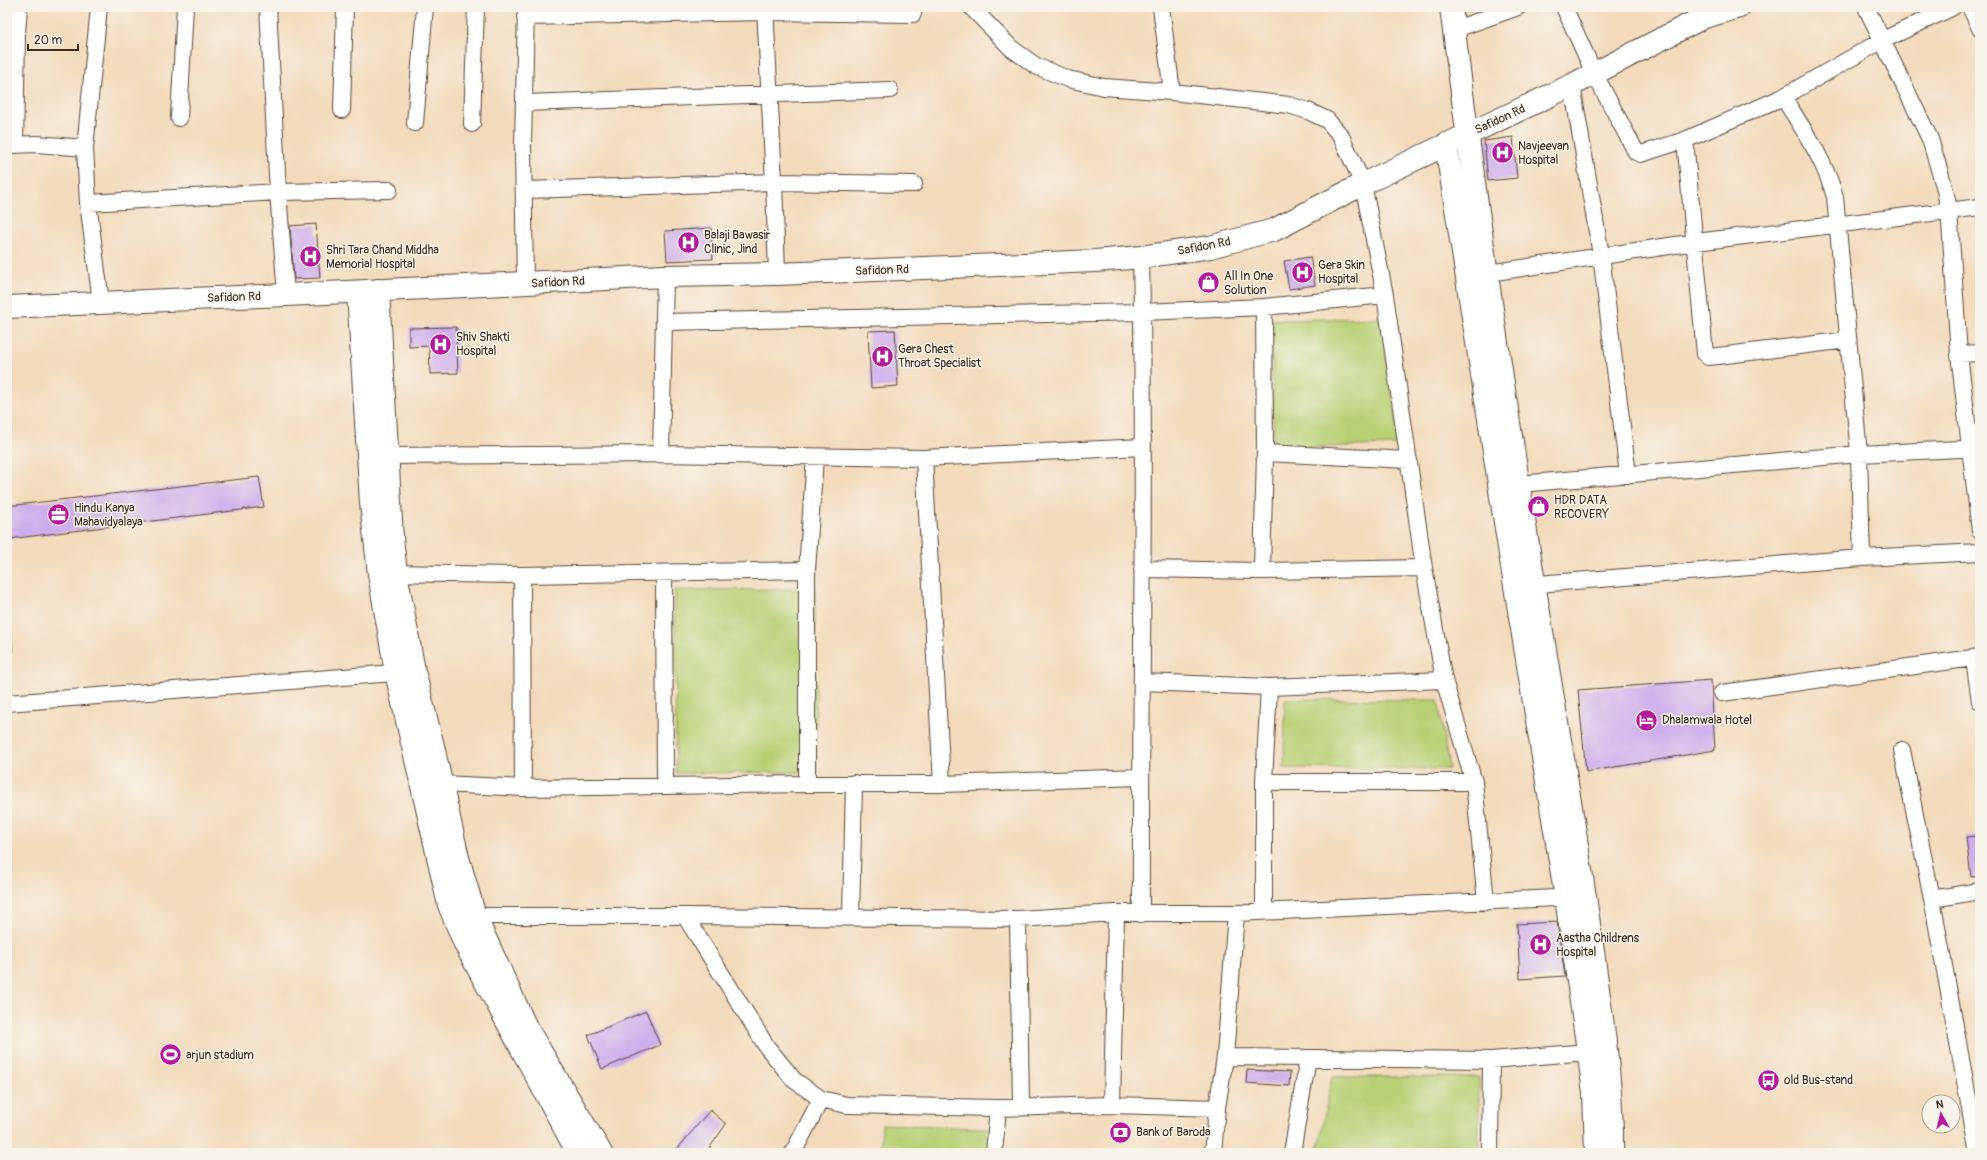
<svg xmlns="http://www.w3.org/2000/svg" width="1987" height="1160" font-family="Pangolin,sans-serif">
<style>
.green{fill:#b8d075;stroke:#7a7d4a}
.building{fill:#cdadec}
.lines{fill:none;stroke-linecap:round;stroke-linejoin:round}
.lane-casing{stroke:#574436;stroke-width:10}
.street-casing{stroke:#574436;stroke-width:18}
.secondary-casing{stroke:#574436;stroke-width:24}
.lane{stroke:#fff;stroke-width:8}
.street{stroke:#fff;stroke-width:16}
.secondary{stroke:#fff;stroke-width:22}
.labels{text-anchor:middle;stroke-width:3;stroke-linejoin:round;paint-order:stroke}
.street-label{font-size:12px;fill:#3b2a1e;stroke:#f7f3e8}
.poi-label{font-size:12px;fill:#3b2a1e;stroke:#f7f3e8;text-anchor:start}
</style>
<rect width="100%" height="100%" fill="#f7f3e8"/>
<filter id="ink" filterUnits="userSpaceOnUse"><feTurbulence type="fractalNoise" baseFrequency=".025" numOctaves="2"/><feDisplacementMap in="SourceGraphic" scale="8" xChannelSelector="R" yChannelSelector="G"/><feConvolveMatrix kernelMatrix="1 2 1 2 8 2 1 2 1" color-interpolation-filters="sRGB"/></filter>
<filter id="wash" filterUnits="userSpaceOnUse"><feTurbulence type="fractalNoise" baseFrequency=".012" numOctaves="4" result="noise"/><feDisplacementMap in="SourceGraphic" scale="16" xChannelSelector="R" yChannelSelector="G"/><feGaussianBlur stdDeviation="0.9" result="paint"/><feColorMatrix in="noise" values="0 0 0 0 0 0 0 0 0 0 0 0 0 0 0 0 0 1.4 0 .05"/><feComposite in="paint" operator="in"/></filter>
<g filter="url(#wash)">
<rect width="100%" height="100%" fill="#f3dabc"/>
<path class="green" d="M1380 318 1400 445 1274 448 1271 320Z
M815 589 816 772 676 773 675 590Z
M1285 699 1438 700 1449 769 1284 768Z
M1332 1077H1479V1153H1317Z
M882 1124 1004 1129 1003 1153H880Z"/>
<g id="blocks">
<path class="building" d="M1513 137 1517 178 1488 181 1484 141Z
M316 224 320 278 294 279 290 226Z
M711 228 713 259 667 261 665 231Z
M1310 257 1315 285 1289 289 1284 261Z
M456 327 458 373 430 374 429 346 409 347V328Z
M895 330 898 386 871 388 868 331Z
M259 477 264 507 9 539 7 506Z
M1711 680 1715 750 1586 772 1578 690Z
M1980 836V876L1971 877 1966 837Z
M1557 922 1565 976 1520 979 1517 924Z
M646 1011 660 1045 602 1069 588 1035Z
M1247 1070 1290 1072 1289 1086 1246 1083Z
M710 1110 726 1124 706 1153H674Z"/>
</g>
</g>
<g filter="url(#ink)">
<use href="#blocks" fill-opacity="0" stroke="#574436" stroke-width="1"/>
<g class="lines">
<defs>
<path id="lane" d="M7 637 8 651"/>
<path id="street" d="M99 7 85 148 88 203 101 302
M268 7 278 192 286 295
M765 7 774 182 777 274
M971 7 1011 48 1036 66 1068 79 1104 87 1172 92 1289 105 1308 111 1327 120 1341 136 1363 184 1385 295 1424 568 1444 680 1474 782 1486 902
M1161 7 1172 92
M1564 7 1594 73 1636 152 1641 154 1685 140 1783 97 1881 41 1953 7
M1866 7 1930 139 1944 186 1949 209 1959 354 1980 531
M1970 7 1980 28
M525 17 765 12 913 14
M1453 30 1518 7
M1572 85 1601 255 1628 475
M1783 97C1803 129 1825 160 1835 197L1859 454 1862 558
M525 103 890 90
M342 110 345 7
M179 118 185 7
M415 123 425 7
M472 124 476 7
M1685 140 1705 354 1708 357 1718 356 1848 340
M15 144 17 34 19 7
M7 145 37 144 85 148
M525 190 774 182 914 184
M88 203 278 192 389 190
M1141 257C1146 476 1140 695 1141 914
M1488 273 1696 242 1980 207
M525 284 523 145 526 8
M665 322 1142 312 1264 307 1385 295
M1959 354 1980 353
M1265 453 1409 460
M661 454 665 276
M387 456 661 454 924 458 1142 447
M924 458 942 784
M1519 484 1859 454 1980 448
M1142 569 1262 571 1424 568
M1262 571 1265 453 1264 307
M385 573 522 575 807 570
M664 573 665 786
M522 575 523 788
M1525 585 1862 558 1980 552
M1974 659 1980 701
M1143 682 1269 687 1444 680
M1722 693 1980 657
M7 703 407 672
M1902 750 1932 899 1978 1153
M1264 782H1474
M441 784 523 788 807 784H942L1140 777
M807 784V570L815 457
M1932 899 1980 891
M1264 910V782L1269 687
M685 916 767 1047 794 1080 821 1099 847 1105 998 1108 1112 1105 1217 1108
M851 917 854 783
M466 918 475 916H685L1018 919 1116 913H1236L1576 897
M1018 919 1021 1106
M1225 1057 1491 1060 1599 1051
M1112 1105 1116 913
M793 1153 821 1099
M994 1153 998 1108
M1213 1153 1217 1108 1225 1057 1236 913
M1292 1153 1308 1058
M1490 1153 1491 1060"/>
<path id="secondary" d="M1451 7C1479 232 1513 457 1550 680 1566 778 1583 875 1596 974 1604 1033 1613 1093 1612 1153
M1705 17 1739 7
M1446 144 1515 586 1566 898 1594 1092 1596 1153
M378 290 392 538 396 573 414 671 432 742 458 858 475 916 526 1027 601 1153
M358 292 371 503 379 574 396 672 449 905 465 944 578 1153
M7 307 286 295 665 276 777 274 1095 261 1141 257 1210 247 1274 230 1363 184 1572 85 1704 17 1719 7"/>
</defs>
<use href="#lane" class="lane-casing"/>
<use href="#street" class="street-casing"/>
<use href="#secondary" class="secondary-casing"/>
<use href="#lane" class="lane"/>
<use href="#street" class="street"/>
<use href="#secondary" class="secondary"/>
</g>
</g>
<defs>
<symbol id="hospital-disc" viewBox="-11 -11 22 22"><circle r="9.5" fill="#b5179e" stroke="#f7f3e8"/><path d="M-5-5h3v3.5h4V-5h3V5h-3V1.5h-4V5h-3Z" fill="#fff"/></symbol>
<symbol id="shop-disc" viewBox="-11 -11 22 22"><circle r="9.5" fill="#b5179e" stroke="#f7f3e8"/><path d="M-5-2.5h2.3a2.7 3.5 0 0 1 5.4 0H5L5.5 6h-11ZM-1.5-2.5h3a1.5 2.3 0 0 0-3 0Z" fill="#fff"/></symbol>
<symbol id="office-disc" viewBox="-11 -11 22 22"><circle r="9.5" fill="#b5179e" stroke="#f7f3e8"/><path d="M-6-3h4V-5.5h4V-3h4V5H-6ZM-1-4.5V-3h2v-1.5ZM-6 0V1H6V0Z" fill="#fff"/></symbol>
<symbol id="hotel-disc" viewBox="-11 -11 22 22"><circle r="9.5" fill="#b5179e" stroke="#f7f3e8"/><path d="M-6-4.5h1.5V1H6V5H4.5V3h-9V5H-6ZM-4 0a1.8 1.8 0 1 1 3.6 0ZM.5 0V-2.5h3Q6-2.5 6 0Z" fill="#fff"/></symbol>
<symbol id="stadium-disc" viewBox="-11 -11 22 22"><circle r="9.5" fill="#b5179e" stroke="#f7f3e8"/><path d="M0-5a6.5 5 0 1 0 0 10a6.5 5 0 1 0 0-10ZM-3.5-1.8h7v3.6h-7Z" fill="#fff"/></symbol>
<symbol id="bus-disc" viewBox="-11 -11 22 22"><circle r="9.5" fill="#b5179e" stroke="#f7f3e8"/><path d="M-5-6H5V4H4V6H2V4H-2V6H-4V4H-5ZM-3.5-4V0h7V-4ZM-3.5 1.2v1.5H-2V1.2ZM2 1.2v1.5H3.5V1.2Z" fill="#fff"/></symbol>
<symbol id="bank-disc" viewBox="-11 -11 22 22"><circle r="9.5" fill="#b5179e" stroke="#f7f3e8"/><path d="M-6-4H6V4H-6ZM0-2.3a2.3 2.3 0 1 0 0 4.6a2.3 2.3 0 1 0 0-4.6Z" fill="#fff"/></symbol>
</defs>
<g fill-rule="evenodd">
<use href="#hospital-disc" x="1490" y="140" width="25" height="25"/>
<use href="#hospital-disc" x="676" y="230" width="25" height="25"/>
<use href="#hospital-disc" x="298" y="244" width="25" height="25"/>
<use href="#hospital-disc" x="1290" y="260" width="25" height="25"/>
<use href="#shop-disc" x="1196" y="270" width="25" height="25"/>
<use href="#hospital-disc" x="428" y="332" width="25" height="25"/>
<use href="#hospital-disc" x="870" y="344" width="25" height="25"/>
<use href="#shop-disc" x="1526" y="494" width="25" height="25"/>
<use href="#office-disc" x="46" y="502" width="25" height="25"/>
<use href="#hotel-disc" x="1634" y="708" width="25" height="25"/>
<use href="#hospital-disc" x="1528" y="932" width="25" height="25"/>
<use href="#stadium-disc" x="158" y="1042" width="25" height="25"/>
<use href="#bus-disc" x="1756" y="1068" width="25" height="25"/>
<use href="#bank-disc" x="1108" y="1120" width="25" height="25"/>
</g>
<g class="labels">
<g class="street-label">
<text transform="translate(1500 119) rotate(-25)" y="4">Safidon Rd</text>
<text transform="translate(1204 246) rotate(-11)" y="4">Safidon Rd</text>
<text transform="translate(882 270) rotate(-2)" y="4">Safidon Rd</text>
<text transform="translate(558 282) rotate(-3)" y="4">Safidon Rd</text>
<text transform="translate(234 297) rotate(-2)" y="4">Safidon Rd</text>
</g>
<g class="poi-label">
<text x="1518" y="150">Navjeevan<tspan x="1518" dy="14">Hospital</tspan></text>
<text x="704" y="239">Balaji Bawasir<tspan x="704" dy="14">Clinic, Jind</tspan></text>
<text x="326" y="254">Shri Tara Chand Middha<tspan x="326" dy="14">Memorial Hospital</tspan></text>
<text x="1318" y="269">Gera Skin<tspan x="1318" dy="14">Hospital</tspan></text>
<text x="1224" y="280">All In One<tspan x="1224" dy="14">Solution</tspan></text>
<text x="456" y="341">Shiv Shakti<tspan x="456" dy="14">Hospital</tspan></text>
<text x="898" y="353">Gera Chest<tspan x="898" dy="14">Throat Specialist</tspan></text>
<text x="1554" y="504">HDR DATA<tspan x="1554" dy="14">RECOVERY</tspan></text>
<text x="74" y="512">Hindu Kanya<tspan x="74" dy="14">Mahavidyalaya</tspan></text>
<text x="1662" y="724">Dhalamwala Hotel</text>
<text x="1556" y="942">Aastha Childrens<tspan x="1556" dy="14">Hospital</tspan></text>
<text x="186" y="1059">arjun stadium</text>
<text x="1784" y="1084">old Bus-stand</text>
<text x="1136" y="1136">Bank of Baroda</text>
</g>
</g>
<rect width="1987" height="1160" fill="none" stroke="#f7f3e8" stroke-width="24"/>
<g transform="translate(1941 1114) rotate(352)"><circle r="19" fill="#f7f3e8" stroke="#aca397"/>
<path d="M0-3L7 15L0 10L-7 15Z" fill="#b5179e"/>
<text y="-6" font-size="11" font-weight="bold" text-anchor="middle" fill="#3b2a1e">N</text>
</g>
<path d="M28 44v6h50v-6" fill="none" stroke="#3b2a1e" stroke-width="2"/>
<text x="34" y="44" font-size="12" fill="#3b2a1e" stroke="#f7f3e8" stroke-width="3" paint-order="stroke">20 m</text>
</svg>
